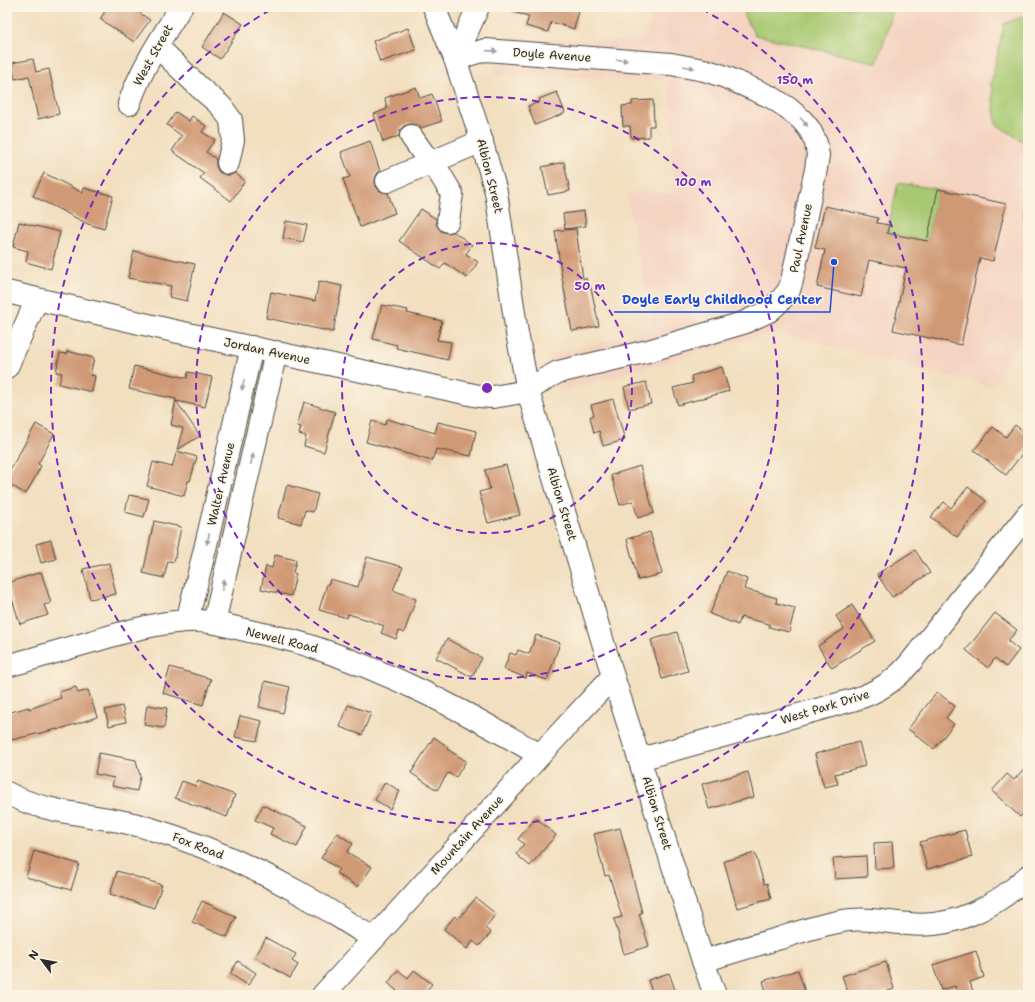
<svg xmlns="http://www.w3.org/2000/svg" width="1035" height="1002" font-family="'Shantell Sans',sans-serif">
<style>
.built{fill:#f4d3c0}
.green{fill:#a8c972;stroke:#6a7a4e}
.building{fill:#d09975}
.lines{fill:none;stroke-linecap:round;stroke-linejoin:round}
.minor-casing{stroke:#494641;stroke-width:24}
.major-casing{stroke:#494641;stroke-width:24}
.minor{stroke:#fff;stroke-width:22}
.major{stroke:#fff;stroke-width:22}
.oneway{fill:#a0a0a0}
.ring{fill:none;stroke:#7b2cbf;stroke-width:2;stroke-dasharray:7 5}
.labels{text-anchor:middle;stroke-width:3;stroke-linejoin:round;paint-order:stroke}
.street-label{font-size:12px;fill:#2b2b2b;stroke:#fcf5e5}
.centre{fill:#7b2cbf;stroke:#fcf5e5;stroke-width:2}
.ring-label{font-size:12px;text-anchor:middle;font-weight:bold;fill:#7b2cbf;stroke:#fcf5e5;stroke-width:3;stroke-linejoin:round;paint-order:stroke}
.leader{fill:none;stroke:#1d4ed8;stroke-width:1.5}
.callout-dot{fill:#1d4ed8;stroke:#fcf5e5;stroke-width:1.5}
.callout-label{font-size:13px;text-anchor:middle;font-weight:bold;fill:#1d4ed8;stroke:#fcf5e5;stroke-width:3;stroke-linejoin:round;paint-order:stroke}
</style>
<rect width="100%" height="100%" fill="#fcf5e5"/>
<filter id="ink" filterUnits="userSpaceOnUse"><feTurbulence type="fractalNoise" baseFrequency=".025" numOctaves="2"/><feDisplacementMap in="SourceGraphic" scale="8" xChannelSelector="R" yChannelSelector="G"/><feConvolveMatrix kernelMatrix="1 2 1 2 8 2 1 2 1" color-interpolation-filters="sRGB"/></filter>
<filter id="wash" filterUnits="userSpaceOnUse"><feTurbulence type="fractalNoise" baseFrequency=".012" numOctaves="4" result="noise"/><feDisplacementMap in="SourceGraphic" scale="16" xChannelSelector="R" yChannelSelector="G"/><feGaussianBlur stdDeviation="0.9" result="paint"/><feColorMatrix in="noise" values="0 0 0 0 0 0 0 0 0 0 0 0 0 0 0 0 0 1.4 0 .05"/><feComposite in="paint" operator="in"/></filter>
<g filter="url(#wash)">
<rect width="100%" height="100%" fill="#f2dfc0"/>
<path class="built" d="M656 7H1028V335L1013 352 992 387 775 332 559 392 550 356 654 329 626 192 674 194 669 80 495 75 497 37 644 42Z"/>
<path class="green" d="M748 7H894V9L877 63 755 35 744 16Z
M1028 14V142L1025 143 996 124 991 84 1004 24Z
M898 183 938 189 927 241 887 233Z
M1028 191V263L1027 262 1026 225 1023 211Z"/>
<g id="blocks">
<path class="building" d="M108 7H131L150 20 134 42 100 19Z
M513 7H565L579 11 574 29 551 22 548 32 526 26 529 16 512 12Z
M224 12 243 24 220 59 202 47Z
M408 28 416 50 380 62 373 41Z
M33 59 36 72 49 69 59 114 38 119 29 76 15 79 12 63Z
M416 87 420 98 432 94 442 121 421 128 416 125 410 124 404 126 400 130 399 136 383 142 374 114 387 109 385 98Z
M557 92 565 113 535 125 528 106 540 102 539 99Z
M653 100 654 126H649V137L631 138 630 126H623L622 106 632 105V101Z
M176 112 189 121 192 116 206 126 202 132 215 140 206 152 216 159V166L219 172 226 175H231L235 173 245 181 231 201 200 178 204 173 172 151 182 136 167 125Z
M370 141 380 171 377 174 375 179V185L380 191 388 193 395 213 360 227 343 179 350 177 341 152Z
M564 162 570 191 548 195 542 167Z
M44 173 83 193 84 188 113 196 104 229 88 224 33 196Z
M938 189 1006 204 993 261 980 258 961 345 893 330 906 268 869 260 861 297 817 287 825 250 815 248 825 206 878 218 877 223 889 225 887 233 927 241Z
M421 209 436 219 437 226 441 231 447 233 454 232 472 245 466 254 478 262 467 278 445 263 440 269 399 241Z
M584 211 586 226 565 229 563 214Z
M286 221 307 225 303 242 283 238Z
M19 222 60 232 51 269 26 262 28 251 13 247Z
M576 229 583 279 586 278 588 289 591 288 599 326 572 331 562 278 555 231Z
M134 251 195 264 187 301 169 297 171 286 128 278Z
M319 281 342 286 333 332 266 318 271 292 315 301Z
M382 305 408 310 407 313 442 321 437 340 451 342 448 360 396 348 397 345 373 339Z
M67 351 94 358 90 375 95 376 92 392 59 384 62 373 56 372 60 353 67 354Z
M134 366 187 378 188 372 212 377 205 407 176 401 200 436 177 450 183 428 171 425 176 399 129 389Z
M722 367 729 391 678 405 673 388 693 383 691 376Z
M646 382 651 404 629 409 624 387Z
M613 399 625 440 603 446 599 431 594 433 590 417 594 415 591 405Z
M304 402 335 412 324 452 304 446 306 436 299 434 301 427 297 426Z
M387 419 435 433 438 422 476 431 471 456 436 449 432 461 366 442 372 421 385 425Z
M36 424 54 434 38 464 41 466 26 494 7 483V475Z
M1015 425 1028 435V446L1006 475 974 450 993 427 1006 437Z
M177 451 197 457 190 481H188L184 496 147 486 153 462 172 467Z
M506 465 520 515 488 523 479 492 490 489 485 470Z
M640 466 654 513 638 518 633 501 620 505 611 475Z
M287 485 318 494 313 512 305 510 301 524 278 518Z
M968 487 986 501 957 537 931 517 944 502 951 508Z
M129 495 149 499 144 517 125 512Z
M154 521 181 527 174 562 168 561 164 578 143 573Z
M650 532 662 574 638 580 627 539Z
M51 540 56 559 41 563 36 544Z
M915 550 930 573 892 597 877 574Z
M275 555 296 560 293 573 296 574 291 596 261 589 266 566 272 568Z
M367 557 403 567 393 590 416 599 404 633 399 631 396 639 381 633 384 626 368 620 348 614 347 618 319 610 327 584H329L330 579 358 587Z
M109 563 116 594 90 599 83 569Z
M727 571 747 579 744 589 777 598 776 603 795 608 789 632 769 627V624L741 617 738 625 710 614Z
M41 572 51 603 44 605 48 615 20 624 7 583Z
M852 605 875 641 832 668 818 646 844 629 836 616Z
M995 613 1017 630 1008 641 1019 650 1006 667 995 658 988 668 966 650Z
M677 632 688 671 662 679 651 640Z
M536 635 560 643 547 680 527 673 526 678 504 669 510 653 516 655 518 650 529 654Z
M447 639 482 658 472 677 436 658Z
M170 667 211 679 203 705 163 693Z
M265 681 290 687 283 713 259 707Z
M76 687 78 693 88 690 97 717 57 730V729L7 741V713L29 707V709L61 698 59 692Z
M937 692 955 706 946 718 954 724 934 749 908 729Z
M147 705 167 708 164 728 144 725Z
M348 705 371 713 362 735 340 727Z
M122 706 126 722 109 726 105 710Z
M240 716 262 721 257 741 235 737Z
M434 737 448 747 447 749 466 761 456 777 448 773 437 790 411 773Z
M859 742 865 766 835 774 838 784 824 787 815 754Z
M99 753 136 760 140 777 137 791 112 786 114 778 95 774Z
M1028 764V808L1020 817 992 791 1007 774 1014 780Z
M748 772 754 797 709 809 702 784Z
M182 781 196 786 198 781 235 795 227 817 175 798Z
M385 782 400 791 390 809 375 800Z
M263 805 307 826 297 847 270 834 273 828 255 820Z
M536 818 556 835 530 866 516 854 524 844 518 839Z
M620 828 642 913 639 914 649 946 624 954 614 919 622 917 609 875 605 876 594 834Z
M965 830 972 857 927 869 920 842Z
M337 833 353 844 347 852 372 867 358 887 336 873 339 869 321 858Z
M892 842 894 868 875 869 874 843Z
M34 851 79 864 71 890 26 877Z
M755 853 764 884 767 883 771 899 737 908 724 861Z
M866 856 867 877 835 879 833 858Z
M117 871 162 885 154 908 110 894Z
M476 898 496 914 485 928 491 933 479 946 473 941 467 949 444 929 455 916 458 919Z
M202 901 236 917 227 937 192 922Z
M266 938 296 954 292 961 298 965 290 978 255 957Z
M976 951 984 977 970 982 974 995H958L955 986 941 990 933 965Z
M238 961 256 973 248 985 230 974Z
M886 962 894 989 876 995H849L842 976Z
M398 970 408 978 414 970 432 984 425 992 429 995H394L397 991 388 983Z
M798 970 806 995H767L763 981Z
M669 973 677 995H653L648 980Z"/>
</g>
</g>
<g filter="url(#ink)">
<use href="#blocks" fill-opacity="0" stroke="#494641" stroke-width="1"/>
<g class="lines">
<defs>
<path id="minor" d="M157 46 199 87 221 106 231 120 233 140 228 163
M455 59 478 7
M129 104C141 69 161 38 181 7
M411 136 430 163 440 174 452 194 448 221
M387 181 482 141
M7 292 174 331 479 396 493 397 528 391 545 379 558 372 648 351 743 323 769 311 780 301 789 290 792 280 816 169 818 155 816 143 810 130 802 120 788 108 771 97 723 76 704 70 671 64 485 50 455 59
M7 367 37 299
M187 621 205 549 252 347
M214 623 276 352
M7 666C36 658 65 649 94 641 124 632 155 623 186 621 207 619 228 626 249 631 269 635 290 639 310 646 391 672 466 712 540 755
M640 759 856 699C878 692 895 681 910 663L1028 514
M7 793C49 816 103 814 148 828 199 843 249 865 296 891 322 905 347 923 373 938
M703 961C729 953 755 945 781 938 801 931 822 925 842 921 865 917 886 922 909 924 953 929 997 906 1028 876"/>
<path id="major" d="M434 7 455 59 478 129 496 192 517 333 528 391 613 676 703 961 715 995
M323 995 540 755 613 676"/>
</defs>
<use href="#minor" class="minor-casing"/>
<use href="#major" class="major-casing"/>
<use href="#minor" class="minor"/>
<use href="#major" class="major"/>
</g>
<defs><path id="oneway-solid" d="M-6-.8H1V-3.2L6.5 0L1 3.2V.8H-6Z"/></defs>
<g class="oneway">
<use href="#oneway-solid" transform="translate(492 51) rotate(4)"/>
<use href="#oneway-solid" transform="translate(622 60) rotate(4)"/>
<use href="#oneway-solid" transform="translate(689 67) rotate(10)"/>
<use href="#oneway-solid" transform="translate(804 122) rotate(50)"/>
<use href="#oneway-solid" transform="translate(243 385) rotate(103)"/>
<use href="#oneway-solid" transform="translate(252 459) rotate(-77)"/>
<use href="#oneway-solid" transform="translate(208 539) rotate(103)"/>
<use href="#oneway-solid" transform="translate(223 585) rotate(-77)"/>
</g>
</g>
<g class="ring">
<circle cx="487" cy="388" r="145"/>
<circle cx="487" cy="388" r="291"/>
<path d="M702 9A436 436 0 1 1 272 9"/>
</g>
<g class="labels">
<g class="street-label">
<text transform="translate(153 55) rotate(-61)" y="4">West Street</text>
<text transform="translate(552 55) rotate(4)" y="4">Doyle Avenue</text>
<text transform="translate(490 176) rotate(76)" y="4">Albion Street</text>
<text transform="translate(801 238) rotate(-78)" y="4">Paul Avenue</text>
<text transform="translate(267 351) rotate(12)" y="4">Jordan Avenue</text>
<text transform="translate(221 484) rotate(-77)" y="4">Walter Avenue</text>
<text transform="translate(562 504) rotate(73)" y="4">Albion Street</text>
<text transform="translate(282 640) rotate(14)" y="4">Newell Road</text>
<text transform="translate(825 707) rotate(-17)" y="4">West Park Drive</text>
<text transform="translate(657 813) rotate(73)" y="4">Albion Street</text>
<text transform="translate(467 835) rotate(-48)" y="4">Mountain Avenue</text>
<text transform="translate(198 846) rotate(21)" y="4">Fox Road</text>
</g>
</g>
<circle cx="487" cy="388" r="6" class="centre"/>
<g class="ring-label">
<text x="795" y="84">150 m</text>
<text x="693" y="186">100 m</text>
<text x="590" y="290">50 m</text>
</g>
<path class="leader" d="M834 262L830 312H614"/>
<circle class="callout-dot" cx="834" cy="262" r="4"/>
<g class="callout-label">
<text x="722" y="304">Doyle Early Childhood Center</text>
</g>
<rect width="1035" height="1002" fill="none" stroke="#fcf5e5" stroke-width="24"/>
<g transform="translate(42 960) rotate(302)" stroke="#fcf5e5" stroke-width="3" paint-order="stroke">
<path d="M0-3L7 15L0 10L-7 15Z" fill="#2b2b2b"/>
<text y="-6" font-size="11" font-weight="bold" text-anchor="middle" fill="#2b2b2b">N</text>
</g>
</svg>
